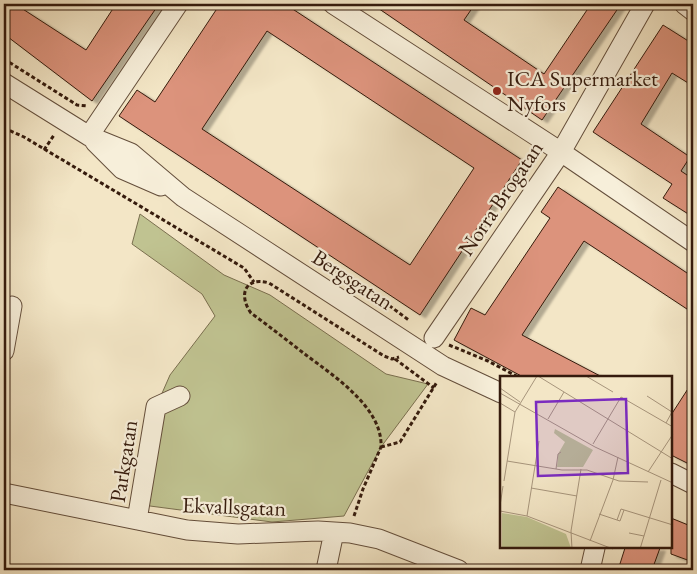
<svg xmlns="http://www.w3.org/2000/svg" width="697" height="574" font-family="'EB Garamond',serif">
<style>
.green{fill:#c0c391;stroke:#7a6f4f}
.building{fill:#dc937c;stroke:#351b0d;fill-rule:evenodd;filter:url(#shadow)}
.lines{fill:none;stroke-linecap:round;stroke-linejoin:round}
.minor-casing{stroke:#644e3b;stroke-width:21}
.path{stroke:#351b0d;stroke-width:3;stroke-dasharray:4 2.5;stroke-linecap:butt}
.minor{stroke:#f7efda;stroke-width:19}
.poi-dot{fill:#8f2418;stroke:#f7efda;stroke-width:2}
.labels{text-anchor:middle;stroke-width:4.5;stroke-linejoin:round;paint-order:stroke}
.poi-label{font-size:22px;fill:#351b0d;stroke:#f7efda;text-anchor:start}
.street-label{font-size:22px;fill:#351b0d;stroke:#f7efda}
.inset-road{fill:none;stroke:#a7957c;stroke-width:1}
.view{fill:#7b2cbf;fill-opacity:0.15;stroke:#7b2cbf;stroke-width:2.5}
.inset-edge{fill:none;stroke:#351b0d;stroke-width:2.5}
</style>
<defs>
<filter id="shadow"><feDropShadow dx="5.5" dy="3" stdDeviation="1" flood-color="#0004"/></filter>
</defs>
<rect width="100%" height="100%" fill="#f3e6c6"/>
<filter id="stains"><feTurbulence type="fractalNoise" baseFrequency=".004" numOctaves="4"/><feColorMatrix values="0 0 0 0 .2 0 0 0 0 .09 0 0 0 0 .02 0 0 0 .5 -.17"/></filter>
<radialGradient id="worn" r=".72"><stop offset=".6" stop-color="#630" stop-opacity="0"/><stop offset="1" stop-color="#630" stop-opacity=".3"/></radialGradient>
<path class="green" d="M140 214 224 275 270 295 386 374 428 384 381 447 344 516 272 522 150 506 141 501 156 407 170 375 215 316 202 294 132 244Z"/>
<path class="building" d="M4 4H15L86 50 116 4H159L92 101 4 34Z
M220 4H285L522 160 420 315 119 116 137 90 155 102ZM267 31 474 168 410 265 202 129Z
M372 4H475L464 20 544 74 591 4H621L542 120Z
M663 25 693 44V86L672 73 641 124 690 157 681 171 693 179V217L663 198 672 184 593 132Z
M558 187 693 277V313L584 241 522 335 604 378H525L454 340 471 308 485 315 550 218 541 212Z
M693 381V466L671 455V415Z
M671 518 693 527V562L671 554Z
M625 548H660L652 570H618Z"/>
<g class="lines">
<defs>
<path id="minor" d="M333 4 561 152 693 242
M684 4 693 11
M4 83 89 136 131 153 183 197 443 366 501 393
M89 136 178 4
M95 142 122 169 161 186
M434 338 561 152 645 4
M4 351 12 306
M671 473 693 484
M4 493 187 530 238 534 318 531 350 533 379 539 459 570
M137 520 156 407 180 396
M326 570 334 532
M590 570 595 548"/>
</defs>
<use href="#minor" class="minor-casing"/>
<path class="path" d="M4 59 77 105 87 106
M4 128 24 137 244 268 254 282
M44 150 54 135
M323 265 352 278 410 321
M449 345 488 361 520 378
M395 359 434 388
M381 447 400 442 437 382
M354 516 363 489 381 447C383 408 334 376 306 355 288 341 270 327 251 313 238 295 245 276 269 283L384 356 392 359 399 357"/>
<use href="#minor" class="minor"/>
</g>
<circle class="poi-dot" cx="497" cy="91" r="5"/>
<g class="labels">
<g class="poi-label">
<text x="507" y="86">ICA Supermarket<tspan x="507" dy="25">Nyfors</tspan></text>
</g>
<g class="street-label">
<text transform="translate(500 198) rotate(-56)" y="8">Norra Brogatan</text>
<text transform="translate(353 279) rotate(33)" y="8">Bergsgatan</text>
<text transform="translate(123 461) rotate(-81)" y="8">Parkgatan</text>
<text transform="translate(234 506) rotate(2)" y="8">Ekvallsgatan</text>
</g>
</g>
<g transform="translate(500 376)">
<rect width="172" height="172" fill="#f3e6c6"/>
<path d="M55 53 93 74 83 91H57L58 78 65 66 54 57ZM2 137 27 141 66 158 71 172H2Z" fill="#c0c391"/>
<path class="inset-road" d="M38 0 173 83M86 0 113 16M0 12 20 26M0 17 95 71 173 107M147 20 172 36 166 47M0 27 15 36M48 43 64 16M93 68 121 21 173 51M7 85 62 94H87L119 105 148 106M56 93 58 78 61 76M148 96 173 58M4 105 15 36 37 0M31 112 77 120M0 130 3 110M0 135 27 140 113 173M99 138 120 145 124 134M27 140 39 65M117 144 121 133 173 149M129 157 144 160M90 165 113 104 118 81M72 173 71 155 81 93M140 173 161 104"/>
<path class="view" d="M126 23 128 97 38 100 36 26Z"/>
<rect width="172" height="172" class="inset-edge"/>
</g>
<rect width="697" height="574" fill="none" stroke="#f3e6c6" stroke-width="20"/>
<rect x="5" y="5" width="687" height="564" fill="none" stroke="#351b0d" stroke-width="2.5"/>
<rect x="10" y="10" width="677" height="554" fill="none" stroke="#351b0d"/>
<rect width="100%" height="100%" filter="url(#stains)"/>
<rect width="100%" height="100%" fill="url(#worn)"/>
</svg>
